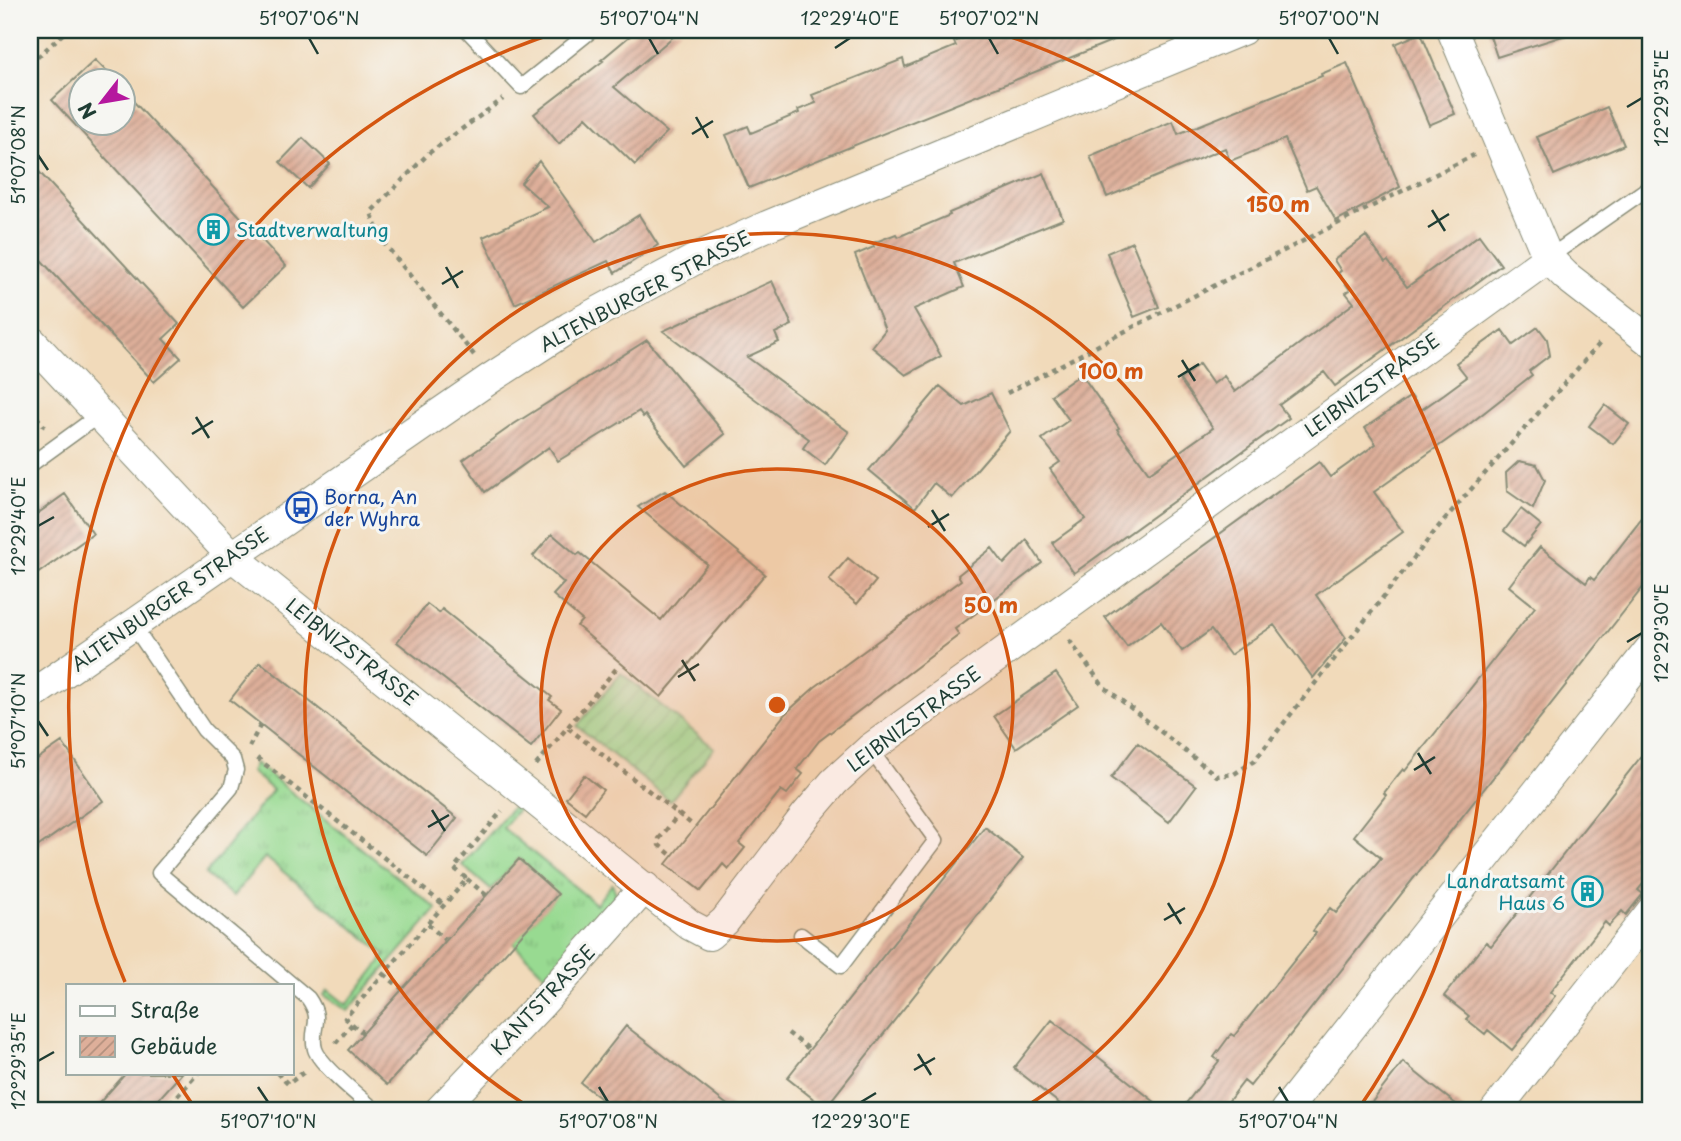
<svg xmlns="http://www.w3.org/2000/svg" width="1681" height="1141" font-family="'Playpen Sans',sans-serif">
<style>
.grass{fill:url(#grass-tufts);stroke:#5c8c62;stroke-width:2}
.garden{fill:url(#garden-furrows);stroke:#5c8c62;stroke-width:2}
.building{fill:url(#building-hatch)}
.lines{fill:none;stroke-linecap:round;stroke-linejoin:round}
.service-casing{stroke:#888c77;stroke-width:17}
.minor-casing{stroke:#888c77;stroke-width:32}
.path{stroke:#888c77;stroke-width:4.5;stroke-dasharray:5 5;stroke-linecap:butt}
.service{stroke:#fff;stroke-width:14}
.minor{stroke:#fff;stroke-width:30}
.ticks{fill:none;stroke:#1f3d34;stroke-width:2.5}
.ring{fill:none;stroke:#d45610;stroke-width:3.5}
.labels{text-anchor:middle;stroke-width:6;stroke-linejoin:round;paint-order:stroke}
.culture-label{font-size:19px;fill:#0d838f;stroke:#f6f6f2;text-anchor:start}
.street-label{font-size:19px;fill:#1f3d34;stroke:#f6f6f2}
.transit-label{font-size:19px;fill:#164399;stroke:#f6f6f2;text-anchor:start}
.centre{fill:#d45610;stroke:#f6f6f2;stroke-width:3.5}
.ring-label{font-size:21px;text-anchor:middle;font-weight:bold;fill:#d45610;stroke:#f6f6f2;stroke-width:6;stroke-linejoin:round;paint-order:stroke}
.neatline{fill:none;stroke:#1f3d34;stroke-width:2.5}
.ticks-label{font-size:18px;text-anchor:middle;fill:#1f3d34}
</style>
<defs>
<pattern id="grass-tufts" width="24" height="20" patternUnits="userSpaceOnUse" patternTransform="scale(1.75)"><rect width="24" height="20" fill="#98da91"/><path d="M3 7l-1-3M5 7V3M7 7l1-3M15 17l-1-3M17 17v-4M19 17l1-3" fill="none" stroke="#83bc7e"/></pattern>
<pattern id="garden-furrows" width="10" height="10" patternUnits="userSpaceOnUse" patternTransform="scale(1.75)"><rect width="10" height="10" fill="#98da91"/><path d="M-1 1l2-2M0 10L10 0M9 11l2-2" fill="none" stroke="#83bc7e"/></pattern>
<pattern id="building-hatch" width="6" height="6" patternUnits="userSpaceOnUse" patternTransform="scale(1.75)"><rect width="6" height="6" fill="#deaf9a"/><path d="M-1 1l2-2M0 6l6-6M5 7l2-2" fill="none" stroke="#b3907e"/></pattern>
</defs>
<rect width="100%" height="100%" fill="#f6f6f2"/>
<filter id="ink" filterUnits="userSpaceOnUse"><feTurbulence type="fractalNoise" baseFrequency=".0143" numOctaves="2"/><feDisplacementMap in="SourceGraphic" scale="14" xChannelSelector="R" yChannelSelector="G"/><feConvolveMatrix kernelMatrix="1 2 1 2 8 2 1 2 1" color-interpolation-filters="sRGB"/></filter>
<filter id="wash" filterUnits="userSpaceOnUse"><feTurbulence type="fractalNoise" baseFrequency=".00686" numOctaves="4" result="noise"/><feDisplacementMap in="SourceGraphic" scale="28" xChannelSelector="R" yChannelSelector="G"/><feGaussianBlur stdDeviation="1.57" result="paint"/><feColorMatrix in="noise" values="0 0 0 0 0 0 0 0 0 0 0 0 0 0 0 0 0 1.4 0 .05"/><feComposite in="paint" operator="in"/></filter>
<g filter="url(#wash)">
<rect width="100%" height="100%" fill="#f1daba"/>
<path class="grass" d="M255 763 437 909 348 1011 324 995 328 990 347 1005 386 955 265 857 233 896 205 874 273 790 251 772Z
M513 806 518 809 503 828 596 904 612 884 616 893 610 908 545 975 513 943 557 894 519 859 491 890 462 865Z"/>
<path class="garden" d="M621 673 714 748 670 801 577 726Z"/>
<g id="blocks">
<path class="building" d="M637 30H681L614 87 667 132 635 165 586 117 559 144 534 114 603 61 601 60Z
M984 30 1136 31 749 188 726 135 748 126 751 133 799 113 798 110 816 103 812 95 903 59 905 67 956 46 954 42Z
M1488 30H1565L1566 35 1497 57Z
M1421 33 1455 114 1429 125 1395 44Z
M95 60 115 80H80V122H122V89L286 266 243 307 52 100Z
M1347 63 1400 187 1336 221 1316 186 1307 190 1285 139 1230 161 1225 148 1107 197 1090 156 1173 121 1178 134 1322 76 1321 74Z
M1607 107 1624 145 1554 175 1537 137Z
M303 138 330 164 308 188 280 162Z
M539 161 596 242 639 215 658 245 615 273 608 261 515 304 483 237 548 207 521 183Z
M30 162 179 324 163 339 181 358 154 382 30 248Z
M1044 173 1063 219 954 263 964 287 914 309 941 356 906 375 872 347 885 330 855 255 874 247 873 243 896 234 898 237 950 215 949 213Z
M1479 235 1501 265 1335 386 1324 372 1279 405 1289 418 1074 573 1052 543 1085 519 1050 469 1060 462 1042 439 1069 420 1051 395 1081 374 1119 428 1117 429 1149 473 1213 428 1180 380 1199 364 1213 384 1224 376 1235 392 1354 303 1346 293 1350 290 1338 273 1341 271 1334 260 1366 236 1385 263 1388 261 1407 287Z
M1132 242 1159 307 1134 317 1107 253Z
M772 281 792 325 775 333 779 342 747 357 849 432 825 465 803 448 809 439 663 331Z
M1538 327 1547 339 1550 355 1529 371 1532 375 1467 426 1374 492 1403 532 1316 595 1346 638 1313 678 1274 625 1230 655 1211 630 1182 651 1161 622 1127 647 1105 617 1319 462 1330 477 1376 444 1365 428 1411 396 1421 410 1444 394 1467 377 1456 363 1502 330 1513 345Z
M647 340 725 434 686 466 645 415 643 417 639 411 558 461 549 447 485 492 463 460 514 424Z
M940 386 964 406 991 393 1010 431 952 498 934 483 915 508 869 470Z
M1605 405 1629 424 1613 444 1589 426Z
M1519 461 1537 465 1545 480 1533 509 1507 491 1506 473Z
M665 491 765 574 661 697 577 626 582 620 553 595 564 583 533 556 552 534 577 555 580 553 661 620 707 564 638 507Z
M65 494 93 534 30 579V519Z
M1651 507V577L1250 1086 1244 1081 1221 1111H1180L1219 1061 1214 1057 1231 1034 1234 1036 1316 933 1313 931 1330 908 1336 913 1381 858 1354 836 1386 795 1384 793 1394 780 1403 769 1405 771 1535 607 1509 586 1522 569 1540 547 1586 583 1590 577 1594 580Z
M1521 509 1541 525 1524 546 1504 531Z
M1027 540 1042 563 955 629 959 635 819 741 797 769 803 774 787 794 781 790 739 843 745 848 728 869 723 864 701 891 666 864 785 714 815 687 961 580 958 575 992 548 1004 564Z
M848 558 876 581 857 604 829 580Z
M427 604 439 613 442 609 552 697 549 700 561 709 531 747 397 642Z
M260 662 457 818 427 856 230 700Z
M1056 673 1078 705 1016 748 994 716Z
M62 742 103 801 30 852V764Z
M1138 743 1196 786 1169 822 1111 778Z
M1651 744V874L1638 890 1643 894 1626 915 1622 911 1609 926 1605 922 1550 992 1555 996 1512 1050 1488 1030 1485 1034 1466 1019 1469 1016 1444 996 1486 942 1491 946Z
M584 775 603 790 585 813 566 798Z
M985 827 1023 858 825 1108 787 1078Z
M519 859 558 894 387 1085 348 1050Z
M1052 1020 1166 1111H1069L1014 1068Z
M626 1026 735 1111H617L581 1083Z
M1403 1062 1430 1084 1465 1111H1365Z
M126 1073H182L148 1111H92Z"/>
</g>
</g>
<g filter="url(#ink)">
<use href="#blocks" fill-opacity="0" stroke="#888c77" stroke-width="2"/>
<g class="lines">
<defs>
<path id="service" d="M467 30 521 87 592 30
M1548 258 1651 186
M30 465 99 415
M133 625 204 730 233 759 236 770 231 788 159 873 308 998C325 1022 309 1028 315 1049 319 1064 362 1099 376 1111
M801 935 841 966 936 840 870 749"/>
<path id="minor" d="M1548 258 1566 276 1651 342
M30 340 232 556 690 925 709 935 725 921 805 816 834 782 870 749 1548 258 1452 30
M30 696 491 378 570 327 703 255 767 226 1242 30
M439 1111 540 1005 645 887
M1285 1111 1651 648
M1495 1111 1651 912"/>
</defs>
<use href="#service" class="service-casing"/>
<use href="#minor" class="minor-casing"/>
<path class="path" d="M30 64 67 30
M474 355 380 238 371 212 429 153 503 99
M1007 393 1160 313 1474 155
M30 409 45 427
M1069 640 1103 686 1217 776 1234 774 1254 761 1443 521 1602 341
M568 728 694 826
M249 747 261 724
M257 758 444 905
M536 765 616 669
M670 854 659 845V839L679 814
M467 879 486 895
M428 924 445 940
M384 974 402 989
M352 1024 363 1033
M788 1033 809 1049
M336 1043 352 1024 345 1018 467 879 454 868 502 811
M277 1073 288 1084 304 1072
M164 1111 198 1073"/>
<use href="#service" class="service"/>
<use href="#minor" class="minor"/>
</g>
</g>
<path class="ticks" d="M309 38 318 54M649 38 658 54M989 38 998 54M1329 38 1338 54M835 48 850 38M1627 107 1642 98M696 117 708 138M692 134 713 121M38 155 48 170M1432 210 1445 231M1428 227 1449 214M446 267 458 288M442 284 463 271M1182 360 1195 381M1178 377 1199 364M196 417 209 438M192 434 213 421M932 510 945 531M38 526 54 517M928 527 949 514M1627 642 1642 633M682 660 695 681M678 677 699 664M38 721 48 736M1418 753 1431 774M1414 770 1435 757M432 810 445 831M428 827 449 815M1168 903 1181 924M1164 920 1185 908M918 1054 931 1075M38 1061 54 1052M914 1070 935 1058M258 1087 268 1102M599 1087 608 1102M1279 1087 1288 1102M861 1102 876 1093"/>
<circle cx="777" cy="705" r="236" fill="#d45610" fill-opacity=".12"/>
<g class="ring">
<circle cx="777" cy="705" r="236"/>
<path d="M534 1110A472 472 0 1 1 1020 1110"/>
<path d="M197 1111A708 708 0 0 1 173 1075M125 982A708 708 0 0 1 564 30M990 30A708 708 0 0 1 1357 1111"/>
</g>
<defs>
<symbol id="building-ring" viewBox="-11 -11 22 22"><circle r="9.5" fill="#f6f6f2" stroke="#0f9aa8" stroke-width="1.5"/><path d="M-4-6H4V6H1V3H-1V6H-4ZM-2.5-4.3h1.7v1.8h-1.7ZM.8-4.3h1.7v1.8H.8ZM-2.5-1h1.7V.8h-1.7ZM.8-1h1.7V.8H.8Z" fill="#0f9aa8"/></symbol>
<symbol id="bus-ring" viewBox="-11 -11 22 22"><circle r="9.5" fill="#f6f6f2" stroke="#1a4fb4" stroke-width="1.5"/><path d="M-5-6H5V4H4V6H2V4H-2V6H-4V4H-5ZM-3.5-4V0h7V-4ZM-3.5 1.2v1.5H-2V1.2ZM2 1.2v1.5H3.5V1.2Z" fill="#1a4fb4"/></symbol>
</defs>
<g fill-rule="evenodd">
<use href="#building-ring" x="196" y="212" width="35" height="35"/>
<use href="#bus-ring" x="284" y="490" width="35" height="35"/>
<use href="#building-ring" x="1570" y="874" width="35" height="35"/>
</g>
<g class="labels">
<g class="culture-label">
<text x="236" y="237">Stadtverwaltung</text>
<text x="1565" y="888" text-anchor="end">Landratsamt<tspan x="1565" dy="22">Haus 6</tspan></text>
</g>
<g class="street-label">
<text transform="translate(645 291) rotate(-28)" y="7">ALTENBURGER STRASSE</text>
<text transform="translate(1372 385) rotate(-36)" y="7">LEIBNIZSTRASSE</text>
<text transform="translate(170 599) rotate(-35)" y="7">ALTENBURGER STRASSE</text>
<text transform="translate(352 652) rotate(38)" y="7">LEIBNIZSTRASSE</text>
<text transform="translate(914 719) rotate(-37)" y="7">LEIBNIZSTRASSE</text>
<text transform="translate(543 1000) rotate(-47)" y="7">KANTSTRASSE</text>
</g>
<g class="transit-label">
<text x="324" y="504">Borna, An<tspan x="324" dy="22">der Wyhra</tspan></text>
</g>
</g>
<circle cx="777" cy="705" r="10" class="centre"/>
<g class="ring-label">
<text x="1278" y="212">150 m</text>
<text x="1111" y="379">100 m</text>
<text x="991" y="613">50 m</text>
</g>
<rect width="1681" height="1141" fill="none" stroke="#f6f6f2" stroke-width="77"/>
<rect x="66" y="984" width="228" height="91" fill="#f6f6f2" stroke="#a0aca6" stroke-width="2"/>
<rect x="80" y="1006" width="35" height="10" fill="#ffffff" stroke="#a0aca6" stroke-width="2"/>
<text x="130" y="1018" font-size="21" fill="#1f3d34">Straße</text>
<rect x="80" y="1036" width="35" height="21" fill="url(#building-hatch)" stroke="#a0aca6" stroke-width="2"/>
<text x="130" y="1054" font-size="21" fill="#1f3d34">Gebäude</text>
<g transform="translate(102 102) rotate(239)"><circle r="33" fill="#f6f6f2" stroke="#a0aca6" stroke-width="2"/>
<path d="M0-5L12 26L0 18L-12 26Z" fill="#b5179e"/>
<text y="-10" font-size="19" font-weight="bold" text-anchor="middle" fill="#1f3d34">N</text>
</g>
<rect x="38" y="38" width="1604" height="1064" class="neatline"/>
<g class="ticks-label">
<text x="309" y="25">51°07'06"N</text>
<text x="649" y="25">51°07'04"N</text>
<text x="850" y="25">12°29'40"E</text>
<text x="989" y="25">51°07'02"N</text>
<text x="1329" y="25">51°07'00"N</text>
<text transform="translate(1662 98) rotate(-90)" y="6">12°29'35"E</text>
<text transform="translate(19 155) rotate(-90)" y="6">51°07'08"N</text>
<text transform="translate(19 526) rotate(-90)" y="6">12°29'40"E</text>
<text transform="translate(1662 633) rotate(-90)" y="6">12°29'30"E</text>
<text transform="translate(19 721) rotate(-90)" y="6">51°07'10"N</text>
<text transform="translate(19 1061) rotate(-90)" y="6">12°29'35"E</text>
<text x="268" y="1128">51°07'10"N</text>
<text x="608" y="1128">51°07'08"N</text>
<text x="861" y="1128">12°29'30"E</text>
<text x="1288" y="1128">51°07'04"N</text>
</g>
</svg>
